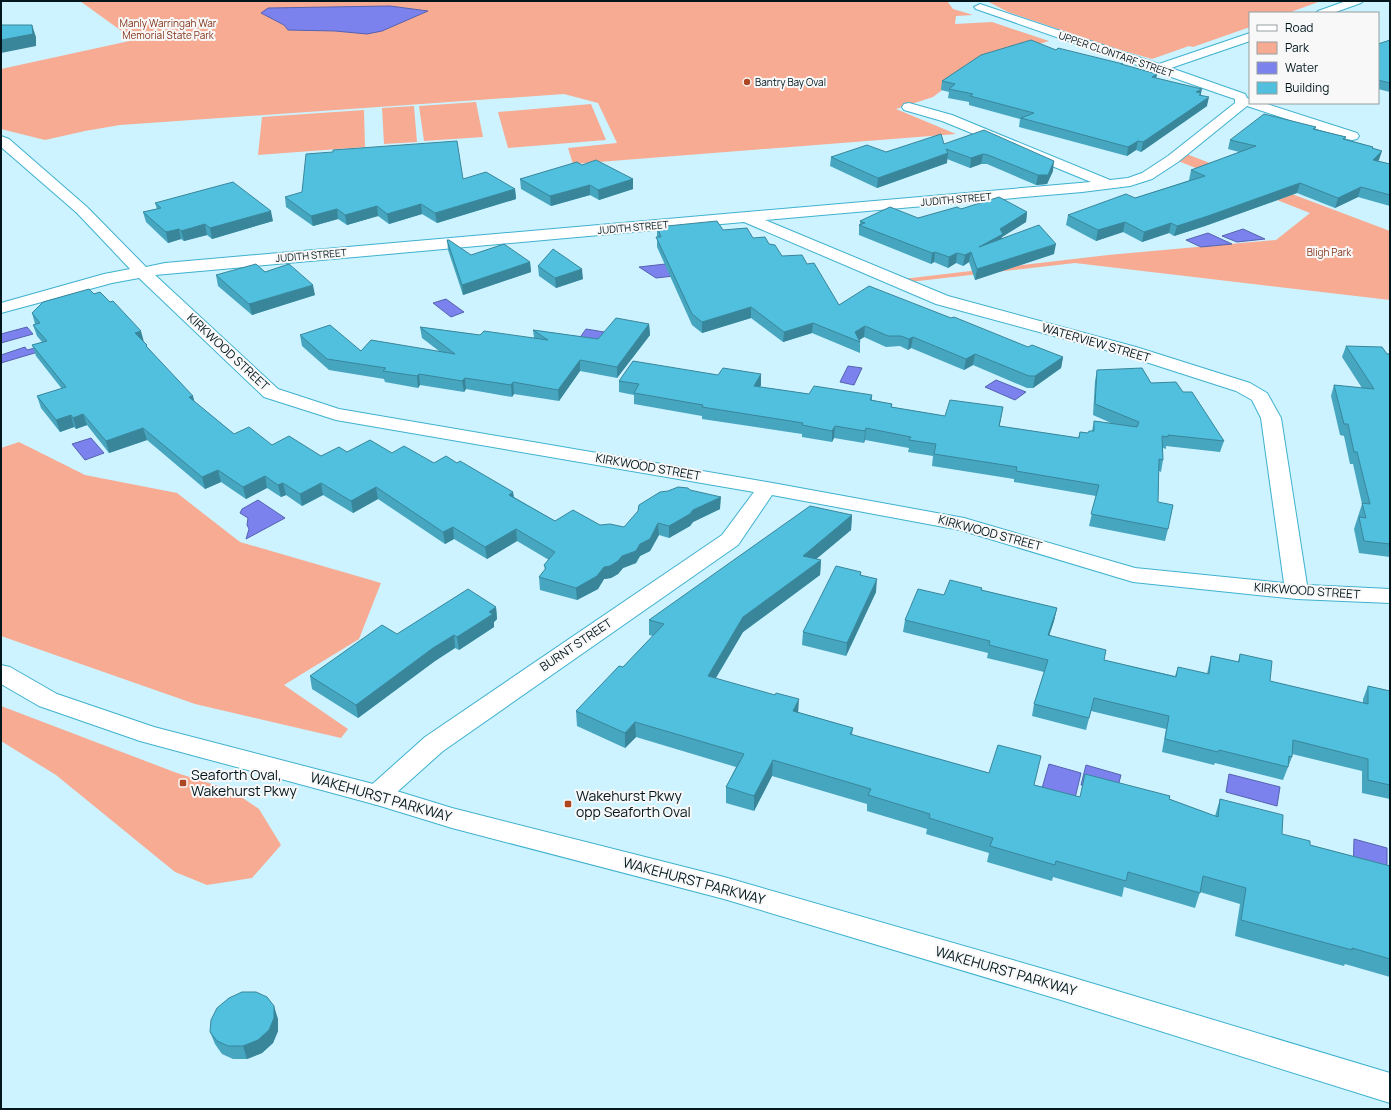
<svg xmlns="http://www.w3.org/2000/svg" width="1391" height="1110" font-family="Manrope,sans-serif">
<style>
.green{fill:#f7ab93}
.water{fill:#7b82ee;stroke:#5662af}
.lines{fill:none;stroke-linecap:round;stroke-linejoin:round}
.street-casing{stroke:#3fb1cf;stroke-width:2}
.primary-casing{stroke:#3fb1cf;stroke-width:2}
.street{fill:#fff;fill-rule:evenodd}
.primary{fill:#fff;fill-rule:evenodd}
.wall{fill:#46a5bf}
.shaded-wall{fill:#39869b}
.building{fill:#51c0de;stroke:#39869b}
.poi-dot{fill:#ad4623;stroke:#f8f8f8;stroke-width:1.5}
.labels{text-anchor:middle;stroke-width:4;stroke-linejoin:round;paint-order:stroke}
.far-park-label{font-size:10px;fill:#84361c;stroke:#f8f8f8}
.far-street-label{font-size:10px;fill:#01171d;stroke:#f8f8f8}
.far-poi-label{font-size:10px;fill:#01171d;stroke:#f8f8f8;text-anchor:start}
.street-label{font-size:12px;fill:#01171d;stroke:#f8f8f8}
.near-poi-label{font-size:14px;fill:#01171d;stroke:#f8f8f8;text-anchor:start}
.near-street-label{font-size:14px;fill:#01171d;stroke:#f8f8f8}
</style>
<rect width="100%" height="100%" fill="#ccf3ff"/>
<path class="green" d="M80 1H947L953 9 973 15 956 16 955 24 992 22 1049 41 979 62 933 97 896 109 956 134 573 164 568 148 617 143 598 103 564 94 120 125 85 131 45 140 1 129V69L134 40Z
M987 1H1321L1288 13H1250V27L1193 47 1189 46 1152 59 1117 49 1008 12Z
M476 102 483 137 424 141 419 106Z
M591 104 606 140 508 148 498 112Z
M414 106 417 142 384 144 382 108Z
M364 110 365 147 258 155 262 117Z
M1181 152 1390 231V300L1075 263 901 283 894 280 1108 255 1276 240 1310 213 1173 159Z
M19 442 85 475 177 493 240 542 381 583 359 639 284 685 348 729 341 738 195 704 1 636V448Z
M1 706 177 773 231 790 259 809 281 845 252 878 207 885 175 872 56 775 1 741Z"/>
<path class="water" d="M390 6 428 11 382 31 367 34 335 31 288 30 284 25 261 13 268 8Z
M1243 229 1265 239 1237 242 1222 236Z
M1208 233 1232 244 1201 247 1186 240Z
M683 262 692 274 656 278 639 267Z
M446 299 464 312 451 317 433 303Z
M27 327 33 334 1 343V334Z
M586 329 604 332 593 349 574 346Z
M25 347 27 350 35 348 38 352 1 363V355Z
M848 366 862 368 854 385 840 382Z
M996 380 1026 392 1015 400 985 387Z
M91 438 104 453 85 460 72 444Z
M258 500 285 518 246 539 249 529 247 525 248 518 240 513 242 509Z
M1049 764 1081 773 1072 811 1038 802Z
M1086 765 1121 775 1116 794 1081 785Z
M1229 774 1280 787 1277 806 1226 792Z
M1354 839 1387 848V882L1353 873Z"/>
<g class="lines">
<defs>
<path id="street" d="M1346 1H1363L1361 3 1333 13H1316L1318 11Z
M980 4 1159 64 1250 33V41L1171 68 1245 94 1247 98 1250 99V103H1264L1357 133 1359 136 1357 139 1352 140 1347 139 1247 106 1178 162 1152 179 1130 186 1082 192 765 220 948 296 1136 347 1250 383 1267 393 1281 418 1307 585 1390 589V603L1297 599 1133 582 960 530 772 495 738 545 443 751 386 802 377 805 368 802 364 795 368 788 425 737 722 535 754 492 336 420 264 397 139 278 112 283 1 313V303L104 274 130 269 77 213 1 147V136L9 139 87 207 146 267 165 263 1091 182 942 121 904 110 902 107 904 104 909 103 952 115 1110 180 1128 178 1142 173 1168 156 1235 103V99L1223 95 976 9 974 7ZM744 222 936 304 1124 355 1236 391 1252 400 1261 418 1284 583 1135 568 964 518 767 482 339 409 278 389 155 275Z"/>
<path id="primary" d="M1 665 10 667 57 694 154 727 377 785 452 808 724 877 1061 974 1390 1073V1103L1061 1000 724 899 452 828 377 805 140 741 39 706 1 684Z"/>
</defs>
<use href="#street" class="street-casing"/>
<use href="#primary" class="primary-casing"/>
<use href="#street" class="street"/>
<use href="#primary" class="primary"/>
</g>
<path class="wall" d="M1390 40V92L1378 89V44Z
M1056 50 1122 65 1157 74 1156 78 1201 93V95L1207 106 1141 152 1136 150 1127 156 1019 127 1020 119 969 105V102L948 98 949 92 941 90 942 81Z
M1316 127 1315 129 1346 137 1345 139 1373 147V148L1379 160 1378 161 1390 164V206L1358 197 1335 208 1297 193 1205 226 1174 236 1169 233 1142 242 1123 232 1096 241 1066 225 1068 215 1135 198 1190 180H1189L1191 170 1239 152 1228 149 1230 140Z
M944 144 1053 171 1047 184 1036 185 987 164H981L970 168 947 159V163L877 188 830 166 831 157 886 152Z
M582 165 633 179V189L599 200 590 195 551 206 521 189 520 179Z
M463 179 515 189 516 199 437 223 422 214 389 224 378 216 347 225 338 219 313 226 286 207 285 197Z
M155 203 273 221 212 239 207 235 184 241 181 239 168 243 146 222 143 212 157 209Z
M961 209 1027 212 1026 222 1002 237V239L1054 254 975 280 969 262 963 266 956 263 948 268 934 262 931 264 859 235V225H860V221L918 218Z
M657 227 723 230 753 238 769 244 782 256 807 264 839 305 951 318 1028 347 1063 357 1061 368 1033 388H1027L973 365 964 370 911 348 908 350 900 346 886 347 864 337 859 340 860 342V353L812 333 783 342 751 318 702 333 692 325 657 247Z
M447 240 471 255 530 262 531 272 463 295 448 250Z
M538 266 583 279 556 288 539 276Z
M265 272 315 295 252 315 218 286 216 275Z
M32 313 144 342 148 348 195 402 234 434 272 445 321 456 347 452 392 453 434 463H457L513 492 514 497 555 521 624 527 690 490 720 509 693 522 690 526 669 538 659 535 650 551 640 556 636 563 623 568 618 574 611 578 604 579 598 589 577 600 540 590 539 577 545 570 544 565 549 560 517 541 487 559 454 539 445 544 378 499 353 513 323 495 302 506 286 495 281 497 267 488 246 499 221 482 205 489 147 440 109 453 87 425 76 429 74 427 60 432 41 408 37 396 62 389 36 356 32 345 42 342 37 336 33 325 35 324Z
M649 324 650 335 617 378 580 371 559 401 514 394 512 397 466 389 464 392 420 385 418 388 385 382 384 379 329 370 302 346 300 335 361 351H439L422 338 420 327 480 335 534 338 533 330 598 339Z
M1346 346 1390 354V557L1359 553 1354 529 1362 504 1353 464H1350L1344 436 1340 435 1331 396 1334 385 1362 388 1342 357Z
M1097 370 1151 383 1183 392 1224 441 1220 452 1166 446V449L1163 448V460L1161 472 1159 471 1158 502 1168 529 1165 541 1089 526 1096 496 1014 482V479L932 466 933 456 908 452 909 448 865 440 864 443 834 438 832 442 802 437V434L702 419V416L634 404V395L619 392V381L718 375 761 374V385L760 387 809 394 872 395V400L892 404V407L945 416 1001 419 999 426 1078 438 1080 432 1088 433 1092 431 1094 421 1111 423 1093 415 1095 381Z
M852 515 851 530 816 559 821 560 820 575 743 632 716 678 798 712 853 728 852 735 989 773 1080 797 1169 799 1215 816 1220 799 1282 834 1310 845 1390 866V977L1345 964 1344 966 1235 936 1240 904 1200 892 1195 908 1124 887 1122 897 1053 877 1052 881 987 862 989 853 926 834 927 829 867 811V804L772 776 754 811 726 803V787L736 767 636 737 625 748 577 726 576 711 623 667 653 636 649 635V620Z
M861 572V576L876 592 846 656 802 645 803 632Z
M982 588V590L1057 608 1054 621 1049 636 1104 660 1175 676 1178 667 1207 674 1208 669 1211 656 1238 662 1240 654 1270 681 1363 703V699L1368 686 1390 691V799L1362 793V771L1292 754V757L1283 780 1215 763 1214 765 1162 752 1166 729 1091 711 1086 730 1032 716 1034 704 1044 672 987 658 988 653 903 632 905 620 944 595Z
M496 607 497 619 494 622V627L459 650 455 648 435 661 358 718 312 689 310 676 397 634Z
M278 1019V1031L273 1043 262 1053 247 1059H233L222 1054 215 1044 210 1032Z"/>
<path class="shaded-wall" d="M32 25 36 37V46L1 53V40Z
M1157 74 1155 83 1152 77Z
M1202 89 1199 102 1196 92Z
M1209 97 1207 106 1141 152 1143 142Z
M1138 141 1136 150 1127 156 1128 147Z
M1382 151 1379 160 1370 169 1373 160Z
M948 153 947 163 877 188 878 178Z
M983 154 981 164 970 168 971 158Z
M1054 161 1053 171 1047 184 1036 185 1038 175Z
M633 179V189L599 200 598 190Z
M1300 183 1297 193 1205 226 1174 236 1177 226Z
M590 185V195L551 206 550 196Z
M1361 187 1358 197 1335 208 1338 198Z
M515 189 516 199 437 223 435 213Z
M421 204 422 214 389 224 387 214Z
M377 206 378 216 347 225 345 215Z
M337 209 338 219 313 226 311 216Z
M271 211 273 221 212 239 210 228Z
M1027 212 1026 222 1002 237 1001 244 979 247 1000 229Z
M1125 222 1123 232 1096 241 1098 230Z
M1171 223 1169 233 1142 242 1144 232Z
M205 224 207 235 184 241 181 231Z
M179 229 181 239 168 243 166 232Z
M1056 244 1054 254 975 280 977 269Z
M935 252 934 262 931 264 932 253Z
M971 252 969 262 963 266 965 255Z
M957 253 956 263 948 268 949 257Z
M530 262 531 272 463 295 462 285Z
M582 269 583 279 556 288 555 278Z
M313 285 315 295 252 315 249 304Z
M751 307V318L702 333V322Z
M813 323 812 333 783 342 784 332Z
M649 324 650 335 617 378V367Z
M865 326 864 337 858 341 855 332Z
M141 331 144 342 138 344 135 333Z
M913 337 911 348 908 350 909 339Z
M975 354 973 365 964 370 966 359Z
M1063 357 1061 368 1033 388 1035 376Z
M580 360V371L559 401 558 390Z
M419 374 420 385 418 388 417 376Z
M761 374V385L754 397V386Z
M465 378 466 389 464 392 462 381Z
M513 382 514 394 512 397 511 385Z
M193 396 196 407 189 397Z
M1003 407 1001 419 997 437 999 426Z
M83 414 87 425 76 429 73 418Z
M71 415 74 427 60 432 56 420Z
M835 426 834 438 832 442V431Z
M143 428 147 440 109 453 106 441Z
M866 428 865 440 864 443 865 431Z
M218 470 221 482 205 489 202 477Z
M265 476 267 488 246 499 243 487Z
M283 483 286 495 281 497 278 485Z
M321 483 323 495 302 506 300 494Z
M376 487 378 499 353 513 351 501Z
M513 492 514 504 509 495Z
M721 497 720 509 693 522 690 526 669 538V526L693 510Z
M852 515 851 530 802 571 803 556Z
M658 523 659 535 650 551 640 556 636 563 623 568 618 574 611 578 604 579 598 589 577 600 576 588 604 567 640 544Z
M453 527 454 539 445 544 443 532Z
M516 529 517 541 487 559 485 547Z
M821 560 820 575 743 632 708 691V676L743 617Z
M877 579 876 592 846 656 847 643Z
M496 607 497 619 494 622V627L459 650 457 637 489 612Z
M1057 608 1054 621 1045 648 1048 635Z
M454 635 455 648 435 661 358 718 356 705 433 648Z
M799 699 798 715 793 711Z
M635 722 636 737 625 748V733Z
M773 760 772 776 754 811V796Z
M274 1006 278 1019V1031L273 1043 262 1053 247 1059 243 1046Z"/>
<path class="building" d="M1 25H32L33 34 1 40Z
M1031 40 1056 50 1058 48 1123 64H1121L1157 74 1152 77 1202 89 1196 92 1201 93 1199 95 1209 97 1143 142 1138 141 1128 147 1021 118 1034 113 970 96 973 94 949 89 955 84 942 81 981 55Z
M1390 40V83L1378 80V44Z
M1264 114 1316 127 1313 129 1346 137 1343 139 1373 147 1372 148 1382 151 1373 160 1390 164V195L1361 187 1338 198 1300 183 1208 216 1177 226 1171 223 1144 232 1125 222 1098 230 1068 215 1126 194 1135 198 1205 176 1191 170 1256 146 1230 140Z
M984 130 1054 161 1048 175H1038L988 155 983 154 971 158 946 149 948 153 878 178 831 157 867 145 886 152 941 134 944 144Z
M457 141 463 179 486 172 515 189 435 213 421 204 387 214 377 206 345 215 337 209 311 216 285 197 302 192 306 154 333 152V150Z
M596 160 633 179 598 190 590 185 550 196 520 179 577 162 582 165Z
M233 182 271 211 210 228 205 224 181 231 179 229 166 232 143 212 161 208 155 203Z
M999 197 1027 212 1000 229 1003 234 979 247 1039 225 1056 244 977 269 971 252 965 255 957 253 949 257 935 252 932 253 859 225 865 223 860 221 890 207 918 218 957 207 961 209Z
M717 221 723 230 747 228 753 238 765 237 769 244 775 245 782 256 802 255 807 264 814 263 839 305 869 286 951 318 954 317 1028 347 1032 345 1063 357 1035 376H1029L975 354 966 359 913 337 909 339 901 336H888L865 326 855 332 860 342 813 323 784 332 751 307 702 322 692 314 656 237H661L657 227Z
M447 240H449L471 255 504 244 530 262 462 285Z
M553 249 582 269 555 278 538 266Z
M256 264 265 272 289 264 313 285 249 304 216 275Z
M89 289 94 294 100 292 110 302 113 301 141 331 135 333 147 345 146 346 193 396 189 397 234 434 249 427 272 445 289 436 321 456 339 447 347 452 370 440 392 453 404 446 434 463 446 456 457 463 460 461 513 492 509 495 555 521 573 510 600 525 610 524 624 527 638 511 639 505 660 492 668 491 678 487 688 488 690 490 721 497 693 510 690 514 669 526 658 523 650 539 640 544 636 551 622 556 618 561 610 566 604 567 597 576 576 588 539 577 546 568 544 565 555 552 516 529 485 547 453 527 443 532 376 487 351 501 321 483 300 494 283 483 278 485 265 476 243 487 218 470 202 477 143 428 106 441 83 414 73 418 71 415 56 420 37 396 66 387 32 345 47 341 33 325 40 323 32 313 43 302Z
M616 318 649 324 617 367 580 360 558 390 513 382 511 385 465 378 462 381 419 374 417 376 383 371 386 368 327 359 300 335 330 325 361 351 371 340 455 354 420 327 480 335 484 331 548 340 533 330 598 339Z
M1346 346 1382 347 1387 354H1390V544L1364 541 1359 517 1366 518 1362 503 1370 504 1357 452H1354L1348 424H1344L1334 385 1374 389Z
M633 361 718 375 723 368 761 374 754 386 809 394 814 386 872 395 870 400 892 404 891 407 945 416 950 400 1003 407 999 426 1079 438 1080 432 1088 433 1089 431H1094V421L1137 427 1139 422 1095 404 1097 370 1142 368 1151 383 1176 382 1183 392H1192L1224 441 1168 435V437L1162 436 1163 460 1159 459 1158 502 1173 505 1168 529 1091 514 1099 485 1016 471 1017 467 934 454 936 444 909 440 911 437 866 428 865 431 835 426 832 431 802 425 803 423 702 407 703 405 634 393 639 384 619 381Z
M810 506 852 515 803 556 821 560 743 617 708 676 775 695 776 693 799 699 793 711 853 728 850 734 989 773 998 745 1041 756 1034 785 1080 797 1085 774 1170 796 1169 799 1218 817 1220 799 1283 815 1282 834 1310 841V845L1390 866V959L1352 948V950L1241 920 1246 888 1203 876 1200 893 1128 872 1126 881 1056 861 1055 865 990 846 993 838 929 818 930 814 868 795 871 789 773 760 754 796 726 787 744 754 635 722 625 733 576 711 619 666 623 667 664 624 649 620Z
M836 566 861 572 860 575 877 579 847 643 803 632Z
M950 580 982 588 981 590 1057 608 1048 635 1106 650 1104 660 1176 677 1178 667 1209 674 1211 656 1239 662 1240 654 1272 661 1270 681 1368 704V686L1390 691V785L1368 780V759L1293 740 1292 757 1289 756 1288 767 1219 750 1218 752 1165 739 1169 716 1094 698 1089 718 1034 704 1048 660 989 645 990 641 905 620 918 589 944 595Z
M468 589 496 607 489 612 493 614 457 637 454 635 433 648 356 705 310 676 382 625 397 634Z
M242 992H256L267 997 274 1006V1018L269 1030 258 1040 243 1046H228L217 1041 210 1032 211 1020 217 1008 229 998Z"/>
<g class="poi-dot">
<circle cx="747" cy="82" r="4"/>
<rect x="179" y="779" width="8" height="8" rx="2"/>
<rect x="564" y="800" width="8" height="8" rx="2"/>
</g>
<g class="labels">
<g class="far-park-label">
<text x="168" y="27">Manly Warringah War<tspan x="168" dy="12">Memorial State Park</tspan></text>
<text x="1329" y="256">Bligh Park</text>
</g>
<g class="far-street-label">
<text transform="translate(1116 54) rotate(19)" y="4">UPPER CLONTARF STREET</text>
<text transform="translate(956 199) rotate(-5)" y="4">JUDITH STREET</text>
<text transform="translate(633 227) rotate(-5)" y="4">JUDITH STREET</text>
<text transform="translate(311 255) rotate(-5)" y="4">JUDITH STREET</text>
</g>
<g class="far-poi-label">
<text x="755" y="86">Bantry Bay Oval</text>
</g>
<g class="street-label">
<text transform="translate(1096 343) rotate(16)" y="4">WATERVIEW STREET</text>
<text transform="translate(228 352) rotate(43)" y="4">KIRKWOOD STREET</text>
<text transform="translate(648 467) rotate(10)" y="4">KIRKWOOD STREET</text>
<text transform="translate(990 533) rotate(15)" y="4">KIRKWOOD STREET</text>
<text transform="translate(1307 591) rotate(4)" y="4">KIRKWOOD STREET</text>
<text transform="translate(576 645) rotate(-34)" y="4">BURNT STREET</text>
</g>
<g class="near-poi-label">
<text x="191" y="780">Seaforth Oval,<tspan x="191" dy="16">Wakehurst Pkwy</tspan></text>
<text x="576" y="801">Wakehurst Pkwy<tspan x="576" dy="16">opp Seaforth Oval</tspan></text>
</g>
<g class="near-street-label">
<text transform="translate(381 797) rotate(16)" y="5">WAKEHURST PARKWAY</text>
<text transform="translate(694 881) rotate(15)" y="5">WAKEHURST PARKWAY</text>
<text transform="translate(1006 971) rotate(16)" y="5">WAKEHURST PARKWAY</text>
</g>
</g>
<rect width="1391" height="1110" fill="none" stroke="#01171d" stroke-width="4"/>
<rect x="1249" y="12" width="130" height="92" fill="#f8f8f8" stroke="#959ea0"/>
<rect x="1257" y="25" width="20" height="6" fill="#ffffff" stroke="#959ea0"/>
<text x="1285" y="32" font-size="12" fill="#01171d">Road</text>
<rect x="1257" y="42" width="20" height="12" fill="#f7ab93" stroke="#959ea0"/>
<text x="1285" y="52" font-size="12" fill="#01171d">Park</text>
<rect x="1257" y="62" width="20" height="12" fill="#7b82ee" stroke="#959ea0"/>
<text x="1285" y="72" font-size="12" fill="#01171d">Water</text>
<rect x="1257" y="82" width="20" height="12" fill="#51c0de" stroke="#959ea0"/>
<text x="1285" y="92" font-size="12" fill="#01171d">Building</text>
</svg>
